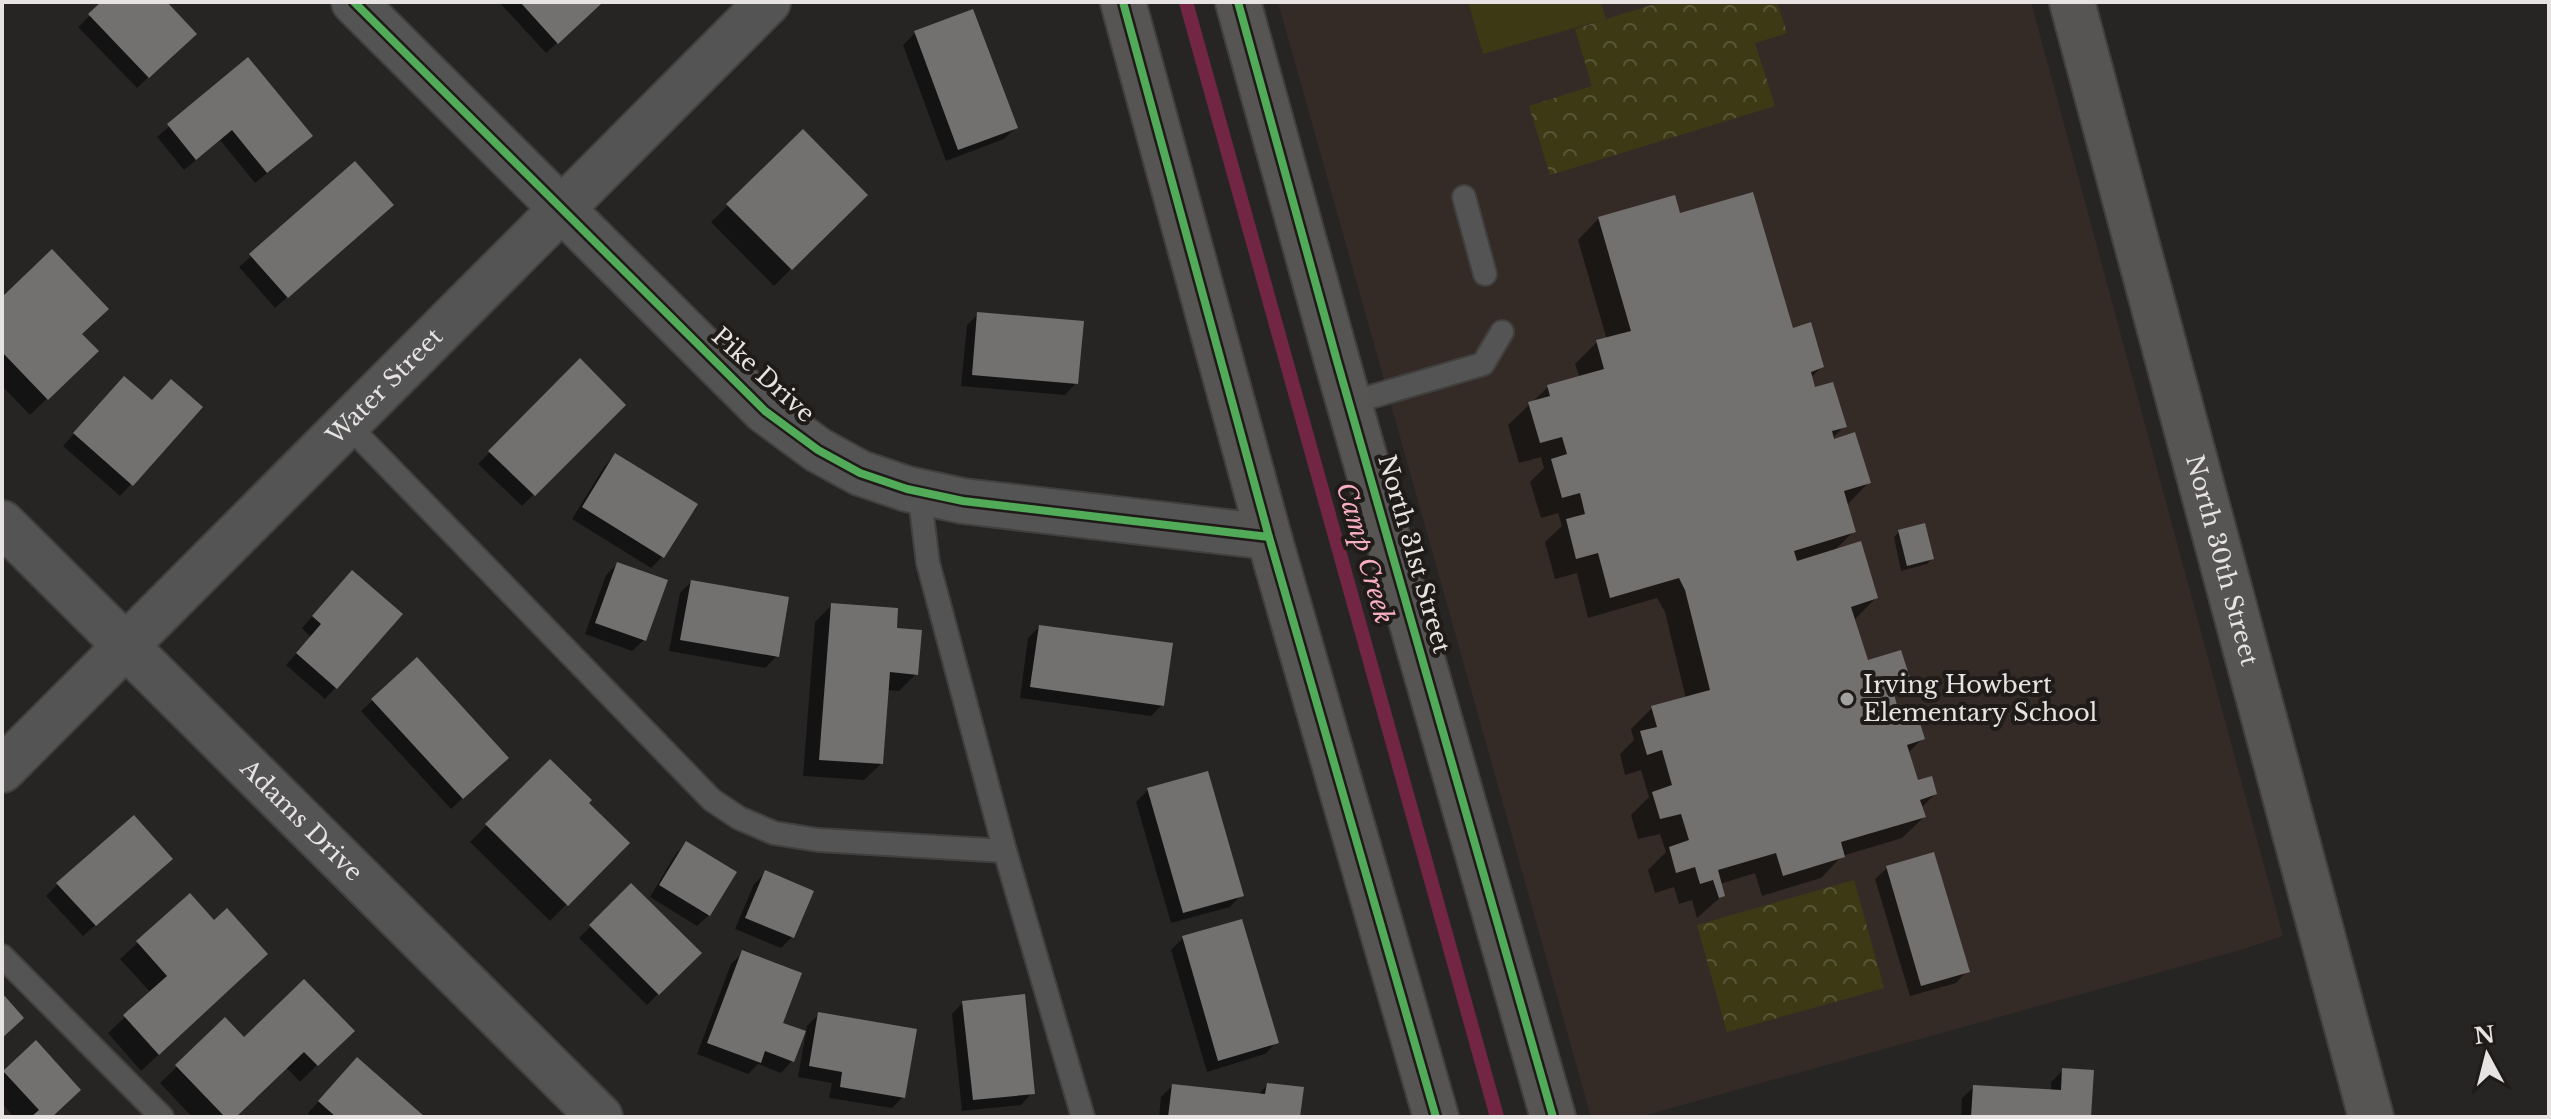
<svg xmlns="http://www.w3.org/2000/svg" width="2551" height="1119" font-family="'Libre Baskerville',serif">
<style>
.built{fill:#342b27}
.park{fill:url(#park-crowns)}
.pitch{fill:#3d3915}
.shadow{fill:#0007}
.lines{fill:none;stroke-linecap:round;stroke-linejoin:round}
.stream{stroke:#722644;stroke-width:14}
.building{fill:#737170}
.lane-casing{stroke:#41403f;stroke-width:26}
.street-casing{stroke:#41403f;stroke-width:48}
.secondary-casing{stroke:#41403f;stroke-width:48}
.lane{stroke:#555454;stroke-width:22}
.street{stroke:#555454;stroke-width:44}
.secondary{stroke:#575554;stroke-width:44}
.cycleway-casing{stroke:#1f1b19;stroke-width:13}
.cycleway{stroke:#51ab58;stroke-width:8}
.poi-dot{fill:#a3a0a0;stroke:#1f1b19;stroke-width:3}
.labels{text-anchor:middle;stroke-width:8;stroke-linejoin:round;paint-order:stroke}
.street-label{font-size:24px;fill:#e6e3e2;stroke:#1f1b19}
.poi-label{font-size:24px;fill:#e6e3e2;stroke:#1f1b19;text-anchor:start}
.water-label{font-size:26px;font-style:italic;fill:#f7adc3;stroke:#1f1b19}
</style>
<defs>
<pattern id="park-crowns" width="20" height="18" patternUnits="userSpaceOnUse" patternTransform="scale(2)"><rect width="20" height="18" fill="#3d3915"/><path d="M2 6a3 3 0 1 1 6 0M12 15a3 3 0 1 1 6 0" fill="none" stroke="#595637"/></pattern>
</defs>
<rect width="100%" height="100%" fill="#272524"/>
<path class="built" d="M1278 2H2031L2283 936 2240 950 1639 1117H1591Z"/>
<path class="park" d="M1661 2H1777L1787 33 1755 43 1775 106 1550 175 1529 106 1592 86 1575 29Z
M1854 880 1884 988 1727 1032 1697 925Z"/>
<path class="pitch" d="M1468 2H1601L1606 19 1483 54Z"/>
<path class="shadow" d="M104 2H164L183 45 137 88 78 27Z
M499 2H597L587 15 546 53Z
M915 33 1015 128 1004 139 946 161 903 45Z
M248 60 299 147 255 183 220 140 184 170 157 137Z
M803 132 865 195 774 286 711 222Z
M355 164 380 216 275 308 239 267Z
M1679 216 1791 331 1822 367 1810 378 1813 390 1844 426 1827 444 1869 482 1848 504 1854 531 1833 552 1876 598 1855 619 1866 663 1909 680 1892 696 1899 718 1923 738 1907 754 1917 782 1935 794 1921 808 1924 817 1902 838 1842 856 1821 878 1762 896 1755 873 1720 884 1723 895 1697 918 1692 900 1679 904 1674 887 1655 893 1648 870 1666 852 1660 834 1638 839 1631 815 1649 797 1641 770 1625 775 1620 754 1634 740 1631 729 1652 708 1686 699 1665 612 1657 598 1588 618 1577 573 1555 579 1545 542 1562 526 1558 513 1541 518 1530 482 1544 468 1541 457 1519 463 1508 425 1548 387 1580 378 1575 364 1597 342 1607 340 1578 240 1599 218Z
M2 300 80 334 96 351 30 415 2 386Z
M978 314 1076 383 1065 395 961 386 967 325Z
M580 361 623 405 522 506 478 464Z
M113 390 151 402 131 484 120 496 63 446Z
M615 455 662 557 651 568 572 519 604 467Z
M1899 532 1932 559 1927 564 1901 571 1894 537Z
M617 564 644 640 632 651 585 634 606 575Z
M691 582 777 656 765 668 669 651 680 593Z
M341 584 336 687 325 699 286 665 311 637 302 628Z
M832 605 895 630 916 674 899 691 887 690 881 764 864 780 803 776 815 622Z
M1039 627 1162 705 1151 716 1020 698 1028 638Z
M373 700 495 769 451 809 361 711Z
M550 761 586 803 627 843 550 921 470 842Z
M1148 790 1241 895 1230 907 1171 923 1136 802Z
M686 843 709 915 697 926 650 897 675 855Z
M1887 868 1967 971 1956 983 1910 996 1875 879Z
M159 870 83 936 46 896 58 884Z
M765 873 792 937 781 948 735 929 754 884Z
M631 886 699 953 647 1005 579 938Z
M190 896 249 971 141 1071 108 1033 151 993 120 959Z
M1183 938 1277 1042 1265 1054 1207 1072 1171 950Z
M743 952 781 1024 792 1061 781 1073 758 1064 748 1074 697 1054 731 964Z
M963 1002 1032 1093 1021 1105 962 1111 952 1014Z
M818 1015 903 1097 892 1108 829 1098 832 1083 798 1077 807 1026Z
M225 1020 244 1040 352 1030 300 1082 286 1067 234 1117H192L160 1083Z
M36 1043 50 1117H14L2 1104V1075Z
M2063 1070 2089 1117H1961L1962 1098 1974 1087 2051 1092V1082Z
M346 1071 422 1117H312L308 1113Z
M1267 1085 1298 1117H1159L1161 1097 1172 1086 1258 1095Z"/>
<g class="lines">
<path class="stream" d="M1186 2 1497 1117"/>
</g>
<path class="building" d="M101 2H167L197 34 149 78 88 14Z
M520 2H599L601 4 558 44Z
M973 9 1018 128 958 150 914 31Z
M248 57 313 136 267 173 232 130 196 160 167 124Z
M803 129 868 195 792 270 726 204Z
M355 161 394 205 288 298 249 254Z
M1753 192 1793 328 1811 322 1824 367 1811 372 1815 387 1833 382 1847 427 1832 431 1834 439 1855 432 1871 483 1844 491 1856 532 1794 551 1797 561 1861 541 1878 598 1851 607 1868 660 1901 650 1911 681 1892 687 1900 716 1916 711 1925 739 1907 745 1918 780 1932 776 1937 794 1920 800 1926 817 1841 842 1845 857 1783 876 1776 853 1718 870 1725 896 1719 898 1713 880 1700 884 1695 867 1676 873 1669 847 1689 840 1681 814 1660 819 1652 792 1672 785 1662 750 1647 755 1640 731 1657 727 1651 706 1710 690 1685 590 1679 578 1610 598 1598 553 1576 559 1566 519 1585 514 1580 493 1562 498 1551 459 1567 454 1562 437 1540 443 1528 402 1550 396 1547 385 1604 369 1596 340 1631 331 1598 217 1675 195 1680 213Z
M52 249 109 309 82 334 99 351 48 400 2 352V297Z
M977 312 1084 321 1078 384 972 375Z
M580 358 626 405 535 496 488 451Z
M124 376 152 400 171 379 203 407 133 486 73 433Z
M615 453 698 504 664 558 582 507Z
M1925 523 1934 559 1907 566 1898 530Z
M617 562 668 580 646 641 595 623Z
M352 570 403 614 337 689 296 653 321 624 312 616Z
M691 580 789 597 779 657 680 640Z
M831 603 898 608 897 628 922 630 918 675 890 672 883 764 819 760Z
M1039 625 1173 643 1164 706 1030 687Z
M417 657 509 758 463 799 371 699Z
M550 759 592 800 589 803 630 843 568 906 485 824Z
M1208 771 1244 896 1183 913 1147 788Z
M134 815 173 859 96 926 56 883Z
M686 841 737 872 710 916 659 885Z
M1934 852 1970 972 1921 986 1886 866Z
M765 870 814 891 794 938 745 918Z
M631 883 702 953 659 995 589 925Z
M190 893 214 920 227 908 268 954 159 1055 123 1015 167 976 136 941Z
M1242 919 1279 1043 1218 1061 1182 936Z
M742 950 802 973 783 1023 806 1031 794 1062 765 1051 761 1063 707 1043Z
M304 979 355 1031 318 1066 304 1052 236 1117H225L175 1065 225 1017 244 1037Z
M2 993 24 1018 2 1038Z
M1025 994 1035 1094 973 1100 962 1001Z
M818 1012 917 1029 905 1098 840 1087 842 1072 809 1066Z
M36 1040 81 1090 52 1117H31L39 1110 3 1071Z
M357 1057 425 1117H336L318 1101Z
M2062 1068 2094 1070 2091 1117H1971L1973 1085 2061 1090Z
M1267 1083 1304 1087 1300 1117H1168L1172 1084 1265 1094Z"/>
<g class="lines">
<defs>
<path id="lane" d="M1464 197 1485 274
M1350 403 1483 364 1502 332
M347 424 712 800 739 818 774 833 818 840 1005 851
M919 491 928 563 1005 851 1083 1117
M2 956 162 1117"/>
<g id="street">
<path d="M354 2 765 411 818 450 860 473 907 489 963 501 1269 537"/>
<path id="s1" d="M2 523 600 1117"/>
<path id="s2" d="M2 770 768 2"/>
</g>
<g id="secondary">
<path d="M1123 2 1269 537 1436 1117"/>
<path d="M1238 2 1337 361 1553 1117"/>
<path id="s3" d="M2072 2 2371 1117"/>
</g>
</defs>
<use href="#lane" class="lane-casing"/>
<use href="#street" class="street-casing"/>
<use href="#secondary" class="secondary-casing"/>
<use href="#lane" class="lane"/>
<use href="#street" class="street"/>
<use href="#secondary" class="secondary"/>
<defs>
<path id="cycleway" d="M354 2 765 411 818 450 860 473 907 489 963 501 1269 537
M1123 2 1269 537 1436 1117
M1238 2 1337 361 1553 1117"/>
</defs>
<use href="#cycleway" class="cycleway-casing"/>
<use href="#cycleway" class="cycleway"/>
</g>
<circle class="poi-dot" cx="1847" cy="699" r="8"/>
<g class="labels">
<g class="street-label">
<text transform="translate(763 375) rotate(42)" y="8">Pike Drive</text>
<text dy="8" stroke="none"><textPath href="#s2" startOffset="542">Water Street</textPath></text>
<text transform="translate(1414 554) rotate(74)" y="8">North 31st Street</text>
<text dy="8" stroke="none"><textPath href="#s3" startOffset="578">North 30th Street</textPath></text>
<text dy="8" stroke="none"><textPath href="#s1" startOffset="422">Adams Drive</textPath></text>
</g>
<g class="poi-label">
<text x="1863" y="693">Irving Howbert<tspan x="1863" dy="28">Elementary School</tspan></text>
</g>
<g class="water-label">
<text transform="translate(1365 553) rotate(74)" y="9">Camp Creek</text>
</g>
</g>
<rect width="2551" height="1119" fill="none" stroke="#e6e3e2" stroke-width="8"/>
<g transform="translate(2487 1055) rotate(353)" stroke="#1f1b19" stroke-width="6" paint-order="stroke">
<path d="M0-6L14 30L0 20L-14 30Z" fill="#e6e3e2"/>
<text y="-12" font-size="22" font-weight="bold" text-anchor="middle" fill="#e6e3e2">N</text>
</g>
</svg>
